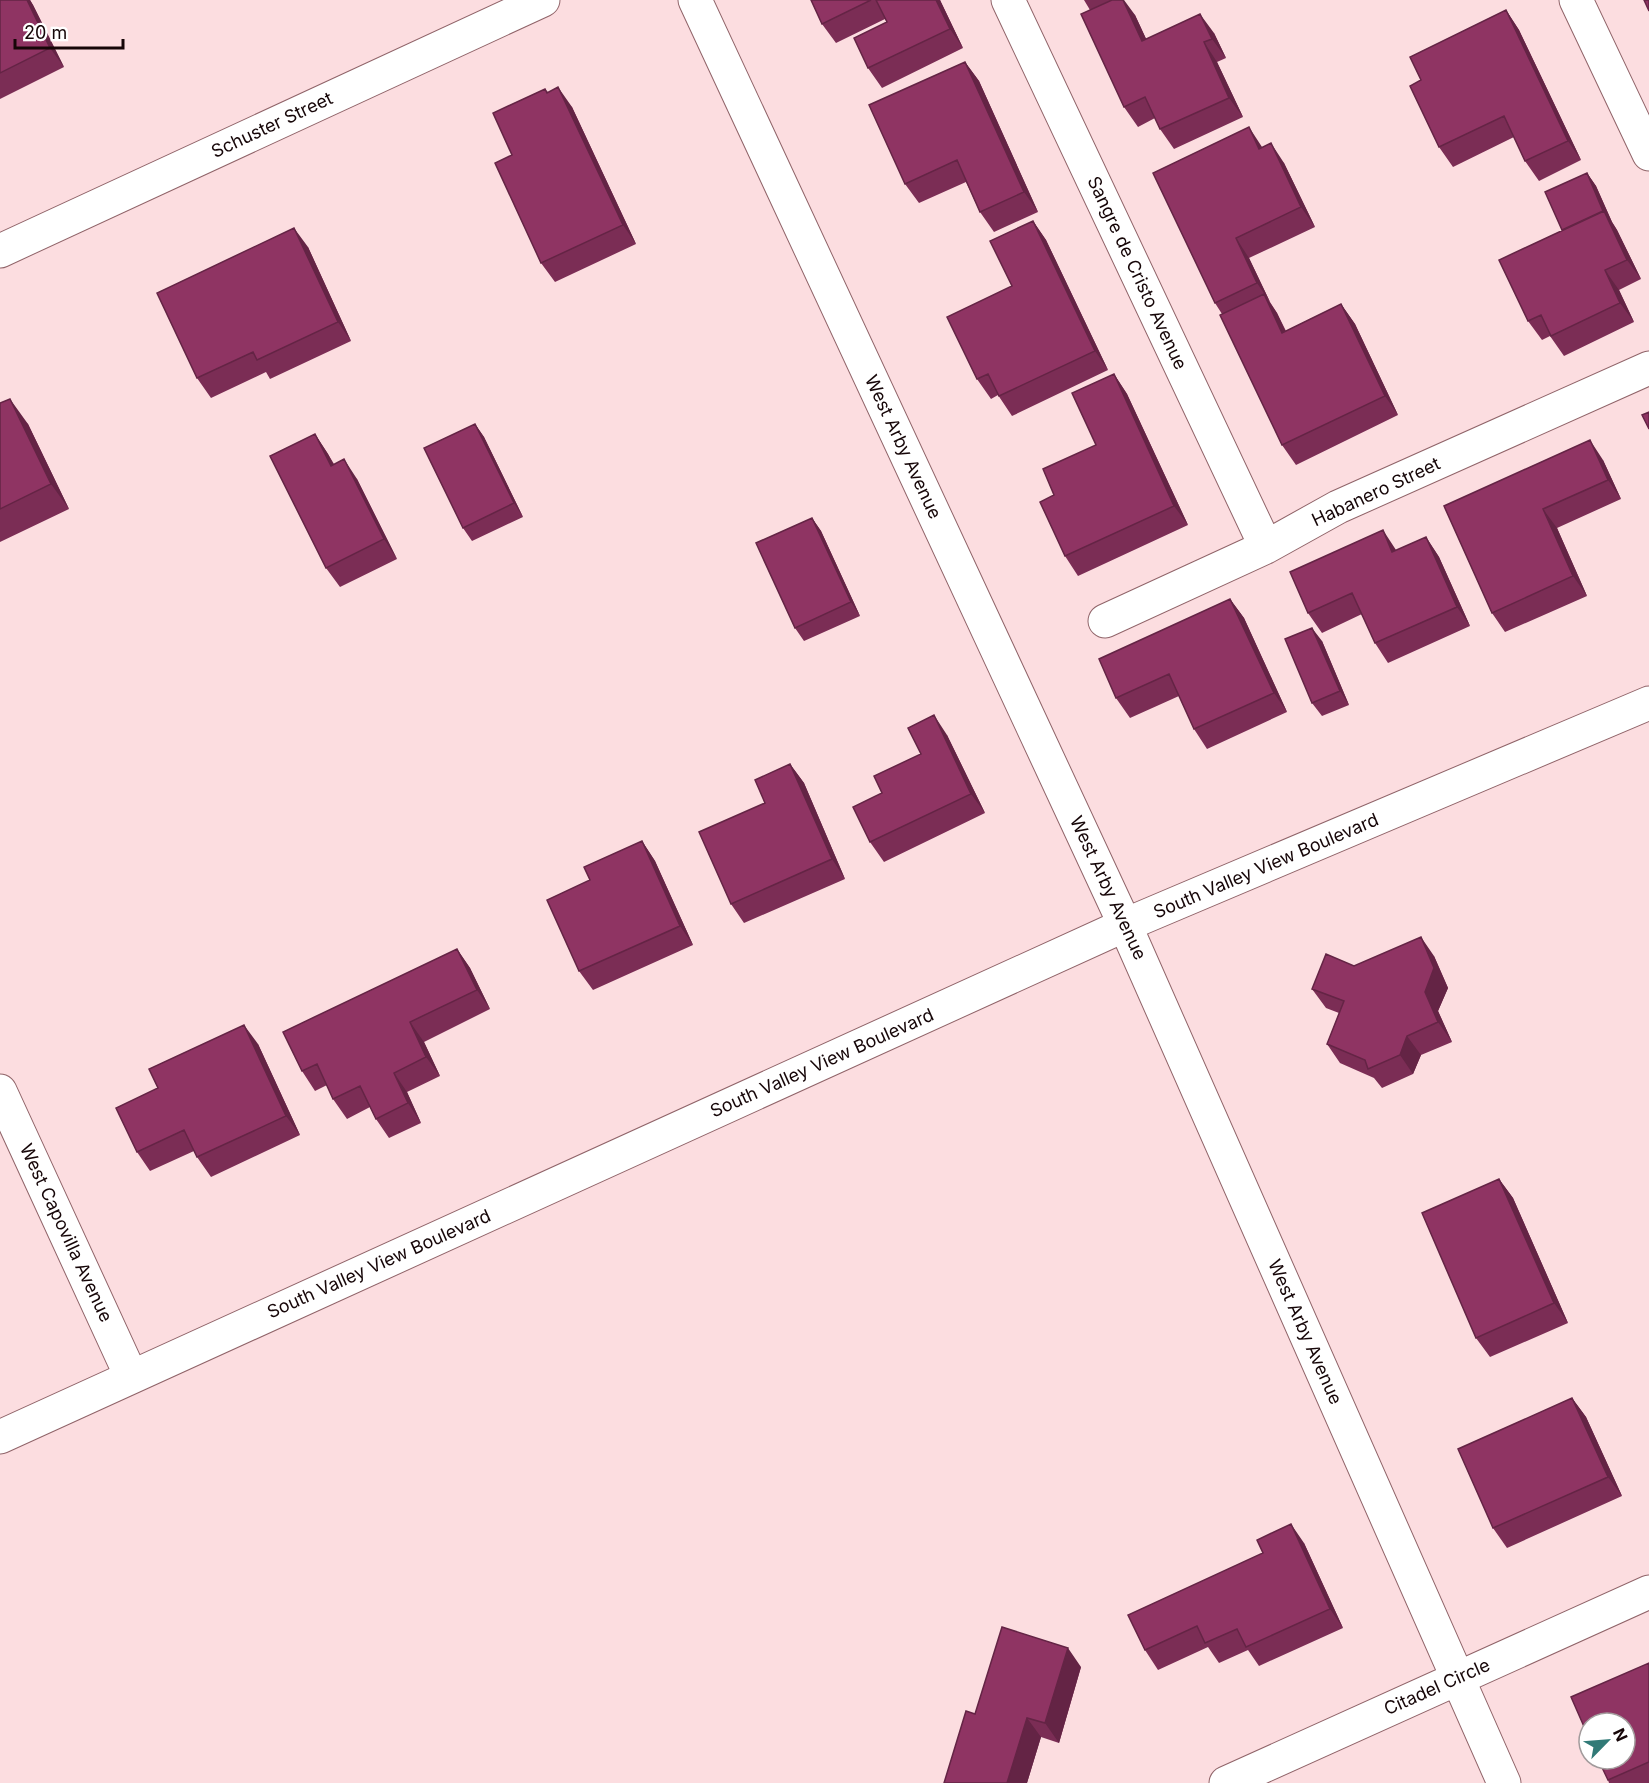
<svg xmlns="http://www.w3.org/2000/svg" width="1649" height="1783" font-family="Inter,sans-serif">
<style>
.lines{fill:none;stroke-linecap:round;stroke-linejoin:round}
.minor-casing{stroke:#906469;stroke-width:35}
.major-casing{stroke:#906469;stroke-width:35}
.minor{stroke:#fff;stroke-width:33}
.major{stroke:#fff;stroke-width:33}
.wall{fill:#7b2d55}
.shaded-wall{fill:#642445}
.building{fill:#8f3463;stroke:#642445;stroke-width:1.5}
.labels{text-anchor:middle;stroke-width:6;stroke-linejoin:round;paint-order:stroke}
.street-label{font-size:18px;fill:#160608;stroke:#fff}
</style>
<rect width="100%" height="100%" fill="#fcdde0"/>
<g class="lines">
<defs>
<path id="minor" d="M695 0 1125 925 1504 1783
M1008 0 1266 547
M1576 0 1649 154
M0 251 543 0
M1105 621 1266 547 1338 507 1649 368
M0 1091 131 1376
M1226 1783 1649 1592"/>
<path id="major" d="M0 1437 1125 925 1649 703"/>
</defs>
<use href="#minor" class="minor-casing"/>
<use href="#major" class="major-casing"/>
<use href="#minor" class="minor"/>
<use href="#major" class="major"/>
</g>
<path class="wall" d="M0 0H30L33 5 64 67 0 99Z
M811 0H940L963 48 882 88 868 68 887 22 885 19 836 43 822 24Z
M1084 0H1111L1135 15 1146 39 1214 33 1226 58 1217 62 1243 117 1174 149 1160 129 1155 118 1138 127 1124 107 1090 10Z
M1506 10 1519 30 1581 160 1539 181 1525 161 1514 137 1453 167 1439 147 1421 80Z
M965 62 979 81 1038 212 994 232 980 212 966 182 919 203 905 184Z
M545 89 548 92 572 107 636 244 555 282 541 263 512 155Z
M1262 147 1284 163 1315 227 1249 258 1270 302 1277 313 1286 331 1341 304 1355 324 1398 415 1296 465 1282 445 1222 314 1215 303Z
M1587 173 1596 186 1612 222 1617 230 1641 279 1619 290 1634 322 1564 356 1550 336 1542 340 1528 321 1562 230Z
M1033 221 1046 240 1108 370 1012 416 998 395 991 399 977 379 1012 286Z
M308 247 351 341 270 379 266 372 211 398 197 378Z
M1114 374 1127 394 1188 525 1078 576 1065 556 1054 495 1096 445Z
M0 403 28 424 69 509 0 542Z
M475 424 484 437 523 517 472 541 463 528Z
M315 434 328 454 334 464 357 479 397 559 340 587 326 568Z
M1603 460 1621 499 1557 528 1587 596 1505 632 1492 613 1444 506Z
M812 518 821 531 860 616 804 641 795 628Z
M1426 537 1439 557 1470 626 1388 663 1375 643 1362 614 1322 633 1308 613 1397 550Z
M1230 599 1244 618 1287 712 1207 749 1194 729 1179 696 1130 718 1116 698Z
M1322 641 1349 705 1322 716 1312 703Z
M947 735 985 813 884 862 870 842 921 754Z
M790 764 804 783 845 879 744 923 731 904 765 803Z
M642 841 655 861 693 945 593 990 579 971 590 880Z
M457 949 470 968 490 1009 424 1042 440 1076 407 1092 421 1123 389 1138 376 1119 370 1107 347 1119 333 1099 327 1085 315 1091 302 1071Z
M1434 956 1448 988 1438 1011 1452 1042 1421 1055 1413 1074 1382 1088 1374 1078 1340 1063 1327 1044 1339 1013 1326 1008 1312 989 1354 966Z
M258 1044 300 1135 211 1177 197 1157 194 1151 150 1171 137 1152Z
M1499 1179 1513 1198 1568 1323 1490 1357 1476 1338Z
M1572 1398 1586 1417 1622 1496 1507 1548 1493 1528Z
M1304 1543 1343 1628 1259 1666 1248 1650 1219 1663 1208 1647 1158 1670 1145 1650Z
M1649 1663V1783H1609L1608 1780Z
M1081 1667 1059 1743 1041 1737 1027 1783H944L975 1714Z"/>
<path class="shaded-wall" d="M27 0H30L33 5 64 67 50 48Z
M936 0H940L963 48 950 29Z
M1123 0H1124L1135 15 1156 60 1142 41Z
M1506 10 1519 30 1581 160 1568 141Z
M1200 14 1214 33 1226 58 1212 39Z
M1204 42 1217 62 1243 117 1229 98Z
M965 62 979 81 1038 212 1024 192Z
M558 87 572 107 636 244 623 225Z
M1249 127 1262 147 1259 149Z
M1271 143 1284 163 1315 227 1301 207Z
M1587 173 1596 186 1612 222 1617 230 1641 279 1627 260 1605 214Z
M1033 221 1046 240 1108 370 1095 351Z
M294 228 308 247 351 341 338 322Z
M1236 238 1249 258 1270 302 1257 283Z
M1605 270 1619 290 1634 322 1620 303Z
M1264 294 1277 313 1295 352 1282 333Z
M1341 304 1355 324 1398 415 1385 396Z
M1114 374 1127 394 1188 525 1174 506Z
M10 399 28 424 69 509 51 484Z
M475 424 484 437 523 517 514 503Z
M315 434 328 454 344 485 331 466Z
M1590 440 1603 460 1621 499 1608 480Z
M344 459 357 479 397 559 384 539Z
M1543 509 1557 528 1587 596 1573 576Z
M812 518 821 531 860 616 851 602Z
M1383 530 1396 550 1406 572 1392 552Z
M1426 537 1439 557 1470 626 1457 607Z
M1230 599 1244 618 1287 712 1274 693Z
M1312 628 1322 641 1349 705 1340 691Z
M934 715 947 735 985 813 971 794Z
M790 764 804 783 845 879 832 859Z
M642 841 655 861 693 945 680 926Z
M1421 937 1434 956 1448 988 1438 1011 1452 1042 1438 1022 1425 992Z
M457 949 470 968 490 1009 477 990Z
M410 1022 424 1042 440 1076 426 1057Z
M244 1025 258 1044 300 1135 286 1116Z
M1407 1036 1421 1055 1413 1074 1400 1055Z
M394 1073 407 1092 421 1123 408 1103Z
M1499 1179 1513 1198 1568 1323 1554 1303Z
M1572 1398 1586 1417 1622 1496 1608 1477Z
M1291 1524 1304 1543 1343 1628 1330 1609Z
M1068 1648 1081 1667 1059 1743 1045 1723Z
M1027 1718 1041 1737 1027 1783H1007Z"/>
<path class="building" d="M0 0H27L50 48 0 73Z
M811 0H871L822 24Z
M876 0H936L950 29 868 68 854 38 887 22Z
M1112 0H1123L1142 41 1200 14 1212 39 1204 42 1229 98 1160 129 1145 97 1124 107 1081 14Z
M1644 0H1649V11Z
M1506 10 1568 141 1525 161 1504 116 1439 147 1410 86 1421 80 1410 57Z
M965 62 1024 192 980 212 957 160 905 184 869 105Z
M558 87 623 225 541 263 495 163 512 155 493 113 545 89 547 93Z
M1249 127 1259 149 1271 143 1301 207 1236 238 1257 283 1215 303 1153 173Z
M1587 173 1603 211 1562 230 1545 192Z
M1604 211 1627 260 1605 270 1620 303 1551 336 1541 315 1528 321 1499 260Z
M1033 221 1095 351 999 396 988 374 977 379 947 317 1012 286 990 241Z
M294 228 338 322 257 360 253 352 197 378 157 293Z
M1264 294 1282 333 1341 304 1385 396 1282 445 1220 315Z
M1114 374 1174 506 1065 556 1040 502 1054 495 1043 469 1096 445 1072 393Z
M10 399 51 484 0 509V403Z
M1649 412V429L1642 415Z
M475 424 514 503 463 528 424 448Z
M315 434 331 466 344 459 384 539 326 568 270 456Z
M1590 440 1608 480 1543 509 1573 576 1492 613 1444 506Z
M812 518 851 602 795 628 756 543Z
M1383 530 1392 552 1426 537 1457 607 1375 643 1352 593 1308 613 1290 572Z
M1230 599 1274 693 1194 729 1169 674 1116 698 1099 659Z
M1312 628 1340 691 1312 703 1285 639Z
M934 715 971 794 870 842 853 807 882 793 874 776 921 754 908 728Z
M790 764 832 859 731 904 699 832 765 803 755 780Z
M642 841 680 926 579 971 547 900 590 880 584 867Z
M1421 937 1434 968 1425 992 1438 1022 1407 1036 1400 1055 1368 1069 1365 1060 1327 1044 1344 1001 1312 989 1326 954 1354 966Z
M457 949 477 990 410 1022 426 1057 394 1073 408 1103 376 1119 360 1086 333 1099 317 1064 302 1071 283 1032Z
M244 1025 286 1116 197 1157 184 1130 137 1152 116 1108 158 1088 149 1069Z
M1499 1179 1554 1303 1476 1338 1422 1213Z
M1572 1398 1608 1477 1493 1528 1458 1449Z
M1291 1524 1330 1609 1246 1647 1237 1629 1205 1643 1197 1626 1145 1650 1128 1615 1263 1553 1257 1540Z
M1002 1627 1068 1648 1045 1723 1027 1718 1007 1783H944L966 1711 975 1714Z
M1649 1663V1762L1608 1780 1598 1759H1625V1723H1589V1738L1571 1697Z"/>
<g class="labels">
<g class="street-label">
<text transform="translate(272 125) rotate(-25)" y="6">Schuster Street</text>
<text transform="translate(1137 273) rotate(65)" y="6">Sangre de Cristo Avenue</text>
<text transform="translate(903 447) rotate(65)" y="6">West Arby Avenue</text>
<text transform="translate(1376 492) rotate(-25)" y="6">Habanero Street</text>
<text transform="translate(1266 866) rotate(-23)" y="6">South Valley View Boulevard</text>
<text transform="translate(1108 888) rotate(65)" y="6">West Arby Avenue</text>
<text transform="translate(822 1063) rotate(-24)" y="6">South Valley View Boulevard</text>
<text transform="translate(66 1233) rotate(65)" y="6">West Capovilla Avenue</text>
<text transform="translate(379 1264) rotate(-24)" y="6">South Valley View Boulevard</text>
<text transform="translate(1305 1332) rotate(66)" y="6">West Arby Avenue</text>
<text transform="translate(1437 1687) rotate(-24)" y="6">Citadel Circle</text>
</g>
</g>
<g transform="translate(1607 1741) rotate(65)"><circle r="28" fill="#ffffff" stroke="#a29b9c" stroke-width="1.5"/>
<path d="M0-4.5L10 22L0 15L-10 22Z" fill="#317a77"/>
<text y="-9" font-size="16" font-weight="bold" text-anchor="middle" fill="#160608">N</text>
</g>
<path d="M15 39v9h108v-9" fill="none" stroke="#160608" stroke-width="3"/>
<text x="24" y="39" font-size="18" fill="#160608" stroke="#ffffff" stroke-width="4.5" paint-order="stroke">20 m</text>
</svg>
